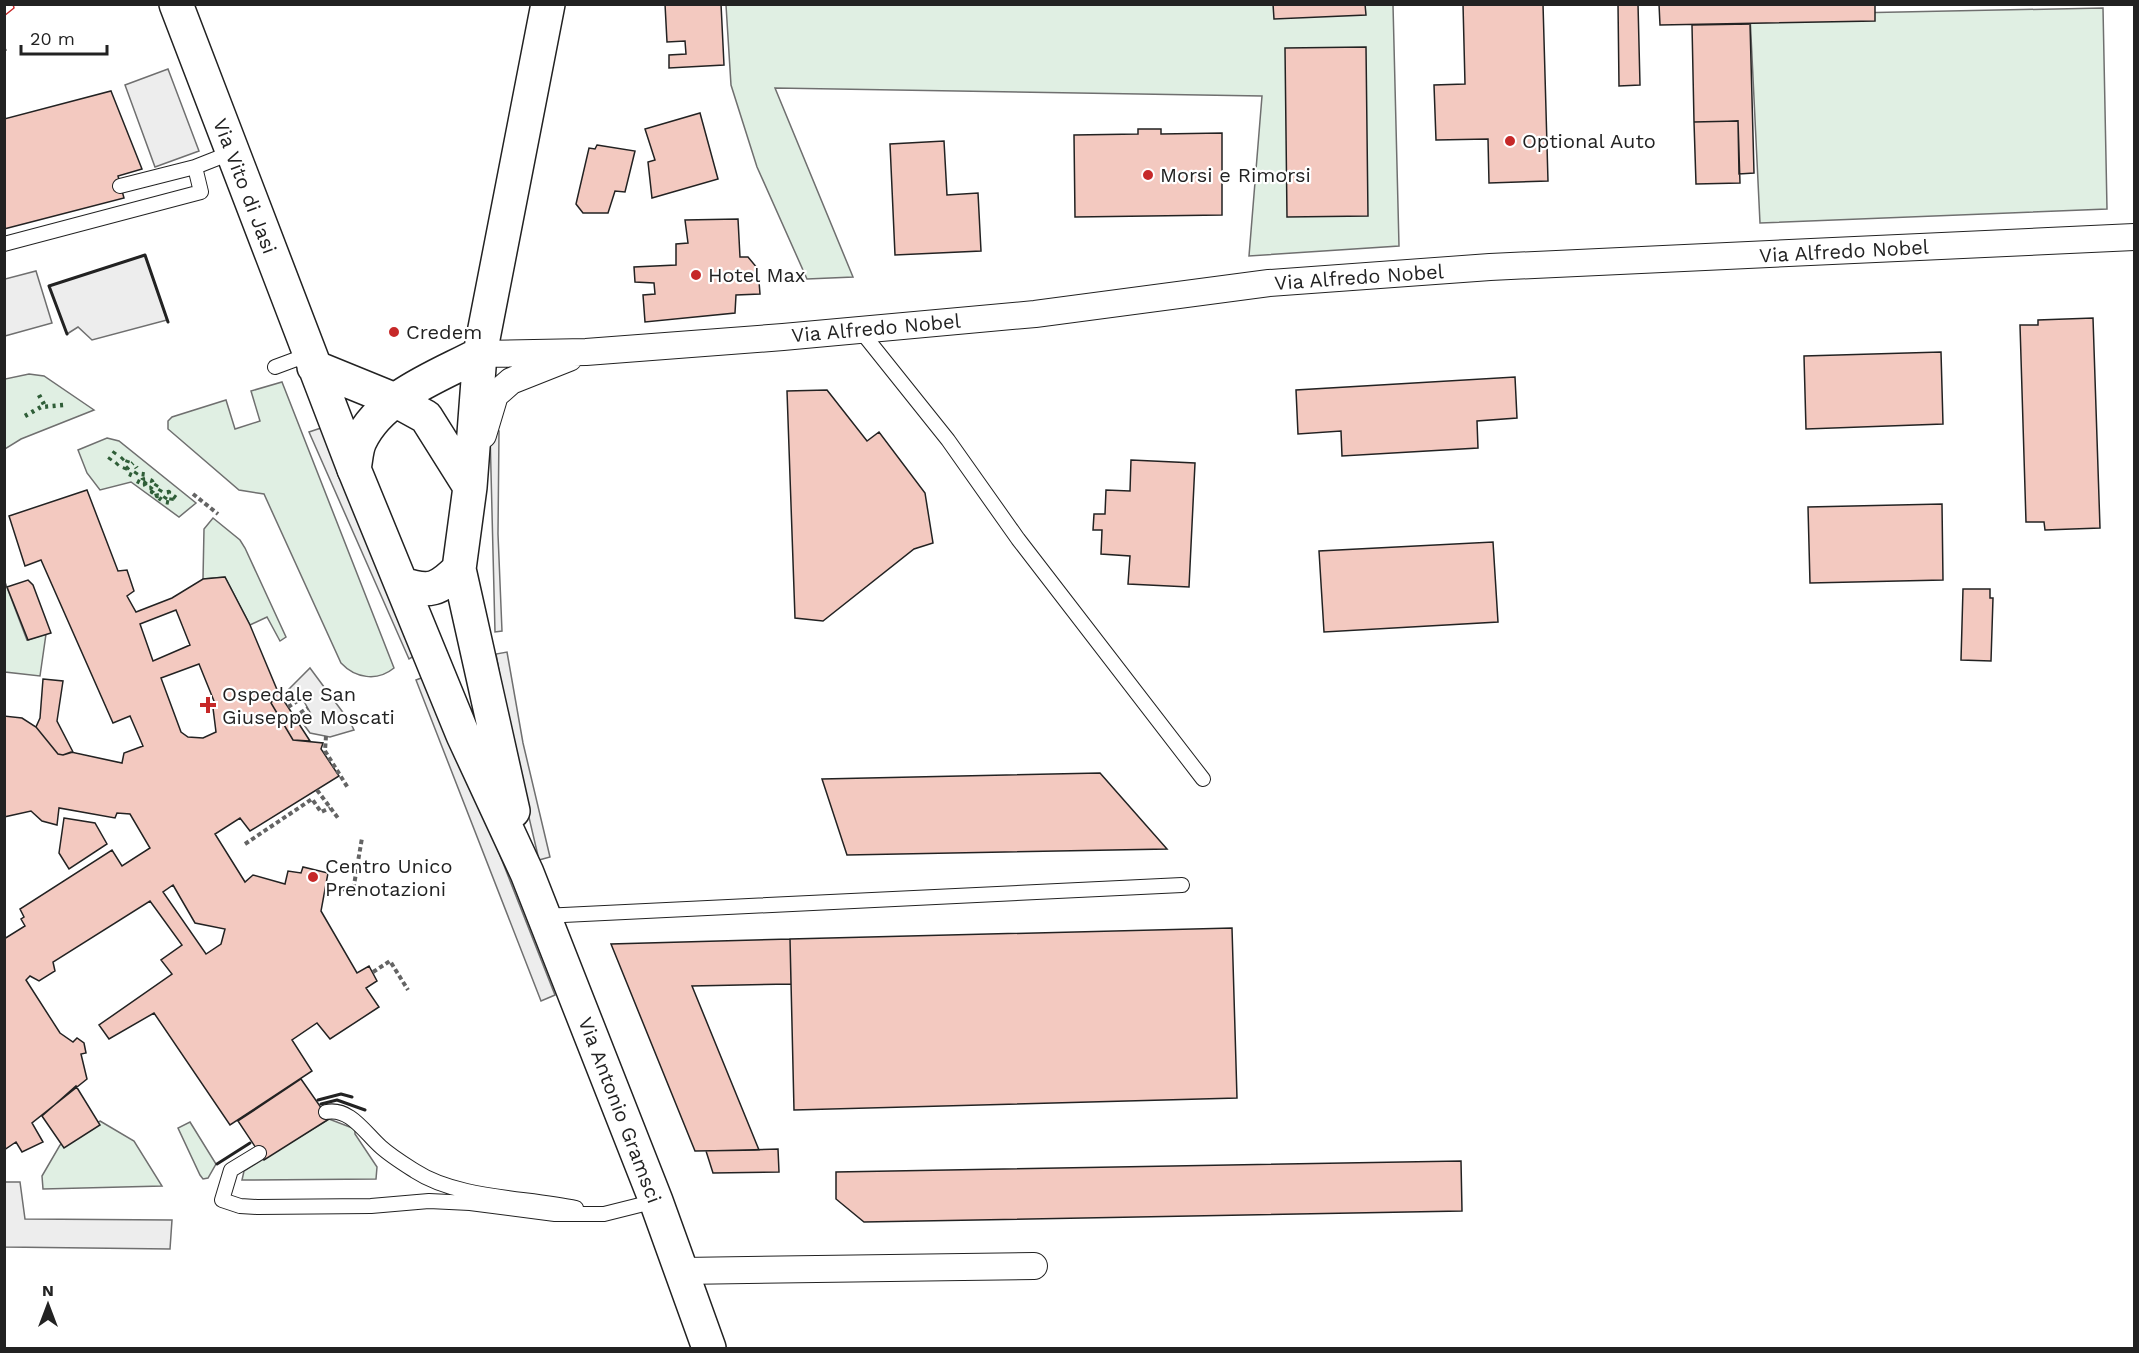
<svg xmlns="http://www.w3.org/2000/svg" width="2139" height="1353" font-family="'Work Sans',sans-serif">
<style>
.green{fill:#e0efe3;stroke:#6f6f6f;stroke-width:1.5}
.parking{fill:#ededed;stroke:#6f6f6f;stroke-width:1.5}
.building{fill:#f3c9c0;stroke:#222;stroke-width:1.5;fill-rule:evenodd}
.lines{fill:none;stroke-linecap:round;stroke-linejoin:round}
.lane-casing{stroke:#222;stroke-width:16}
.street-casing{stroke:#222;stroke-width:28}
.secondary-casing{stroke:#222;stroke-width:36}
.primary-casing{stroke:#222;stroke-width:36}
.path{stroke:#646464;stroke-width:4;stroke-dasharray:4.5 3;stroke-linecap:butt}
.lane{stroke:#fff;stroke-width:14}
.street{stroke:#fff;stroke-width:26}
.secondary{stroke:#fff;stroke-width:33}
.primary{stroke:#fff;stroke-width:33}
.hedge{stroke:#2f5e38;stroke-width:4.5;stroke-dasharray:3 4.5;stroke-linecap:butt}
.wall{stroke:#222;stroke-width:3}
.power{stroke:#c62828;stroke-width:1.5;stroke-dasharray:21 4.5 3 4.5;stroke-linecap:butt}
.poi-dot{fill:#c62828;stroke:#fff;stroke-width:2}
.labels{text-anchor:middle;stroke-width:4.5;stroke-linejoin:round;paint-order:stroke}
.poi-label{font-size:20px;fill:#222;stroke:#fff;text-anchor:start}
.street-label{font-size:20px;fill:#222;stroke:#fff}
</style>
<rect width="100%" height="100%" fill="#fff"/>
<path class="green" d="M726 5H1393L1399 246 1249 256 1262 96 775 88 853 277 807 279 757 167 731 85Z
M2103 8 2107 209 1760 223 1750 15Z
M29 374 44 376 94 410 21 439 5 449V379Z
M282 382 394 668C377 682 355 678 341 663L264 494 239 490 168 429V421L172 417 226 400 235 429 260 421 251 391Z
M107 438 119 441 196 503 179 517 131 482 100 490 87 473 78 450Z
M213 518 240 540 245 548 286 637 280 641 267 617 250 625 225 577 203 579 204 529Z
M5 582 27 640 46 634 40 676 5 672Z
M329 1119 355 1129V1134L377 1167 376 1179 242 1180 244 1171Z
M100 1121 134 1141 162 1186 43 1189 42 1176 60 1145Z
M190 1122 216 1164 208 1178 203 1179 200 1175 178 1128Z"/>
<path class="parking" d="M168 69 199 151 155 167 125 85Z
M145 255 167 320 92 340 78 327 67 334 49 286Z
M36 271 52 323 5 336V279Z
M327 426 416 655 409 659 309 432Z
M499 431 498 534 502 631 495 632 490 432Z
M507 652 523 743 550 857 539 860 512 745 496 654Z
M310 668 350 722 354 730 330 737 310 733 301 721 311 714 302 698 299 694 288 700 284 694Z
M429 675 555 995 541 1001 416 680Z
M5 1182H20L25 1219 172 1220 170 1249 5 1247Z"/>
<path class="building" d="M665 4H721L724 65 669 68V55L686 54 685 41 667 42Z
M1273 4H1365L1366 15 1274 19Z
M1463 4H1543L1548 181 1489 183 1488 139 1436 140 1434 85 1465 84Z
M1618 4H1638L1640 85 1619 86Z
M1659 4H1875V21L1660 25Z
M1750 24 1754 173 1739 174 1738 121 1694 122 1692 25Z
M1366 47 1368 216 1287 217 1285 48Z
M111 91 142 169 118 176 124 198 4 229V119Z
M700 113 718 179 652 198 648 162 655 160 645 129Z
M1738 121 1740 183 1696 184 1694 122Z
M1138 129H1161V134L1222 133V215L1075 217 1074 135 1138 134Z
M944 141 947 195 978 193 981 251 895 255 890 144Z
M597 145 635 151 625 192 615 191 608 213H583L576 204 589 148 595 149Z
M738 219 740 257H748L758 269 760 294 736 295 735 313 645 322 643 295 655 294 654 283 635 282 634 267 676 265V244L688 243 685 220Z
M2093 318 2100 528 2045 530 2044 522H2026L2020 325H2038V320Z
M1941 352 1943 424 1806 429 1804 356Z
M1515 377 1517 418 1477 421 1478 448 1342 456 1341 431 1298 434 1296 390Z
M827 390 867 441 879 432 925 493 933 543 914 549 823 621 795 618 787 391Z
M1131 460 1195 463 1189 587 1128 584 1130 556 1101 554 1102 530H1093L1094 514H1105L1106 490 1130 491Z
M87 490 118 571 127 570 134 591 127 596 136 612 172 598 203 579 225 577 250 625 278 692 271 703 293 740 323 743 321 749 339 776 250 831 240 818 215 834 245 882 253 875 285 884 288 871 301 873 303 867 328 873 321 911 357 973 369 966 377 981 366 988 379 1007 330 1039 317 1023 292 1040 312 1071 230 1125 154 1013 109 1039 99 1025 172 974 161 960 182 945 150 901 53 962 55 971 39 981 30 976 26 980 60 1033 73 1042 77 1038 84 1043 86 1053 81 1054 87 1079 32 1123 43 1142 22 1152 16 1142 4 1150V939L25 926 21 919 24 917 20 909 112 850 122 866 150 848 130 814 117 813 115 818 59 808 57 825 42 821 31 811 4 817V716L22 718 36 727 58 754 63 755 71 752 122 763 124 753 143 746 130 716 113 723 41 560 25 566 9 516ZM176 610 190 645 153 661 140 624ZM199 664 216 706 213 708 216 732 203 738 188 737 181 732 161 678ZM173 885 195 923 225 929 221 944 206 954 163 892Z
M1942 504 1943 580 1810 583 1808 507Z
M1493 542 1498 622 1324 632 1319 551Z
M28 580 33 585 51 633 28 640 7 587Z
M1963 589H1990V598H1993L1991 661 1961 660Z
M43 679 63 681 57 721 73 752 63 755 58 754 36 727 40 718Z
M278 692 288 707 310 741 293 740 271 703Z
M1100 773 1167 849 847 855 822 779Z
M64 818 95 823 107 844 69 869 59 853Z
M1232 928 1237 1098 794 1110 790 939Z
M790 939 791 984 692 986 759 1150 695 1151 611 944Z
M301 1079 329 1119 264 1160 238 1121Z
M76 1086 100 1125 64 1148 42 1116Z
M778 1149 779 1172 713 1173 706 1151Z
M1461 1161 1462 1211 864 1222 836 1199V1172Z"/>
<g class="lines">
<defs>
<path id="lane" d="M120 186 195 167 233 152
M4 244 201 192 195 167
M860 330 948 440 1018 539 1203 779
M275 367 310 354
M543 916 1182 885
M326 1112C350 1107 365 1133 381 1147 391 1156 404 1164 415 1171 458 1199 526 1197 576 1208
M259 1153 231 1170 222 1200 240 1206 257 1207 371 1206 429 1201 470 1203 555 1214H604L656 1201"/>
<path id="street" d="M480 354 586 352 783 337 1035 314 1269 283 1490 267 2134 237
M483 435 495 395 511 381 569 358
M682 1271 1034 1266"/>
<path id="secondary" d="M176 4 354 469
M314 367 395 400"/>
<path id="primary" d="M480 354C439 376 381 396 360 441 356 449 356 460 354 469L463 735 527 873 656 1201 709 1348
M395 400 426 417 470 487
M402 584C430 593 438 590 459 569
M513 811 459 569 470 487 480 354 548 4"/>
</defs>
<use href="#lane" class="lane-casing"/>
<use href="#street" class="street-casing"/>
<use href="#secondary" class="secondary-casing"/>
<use href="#primary" class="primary-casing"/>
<path class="path" d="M193 494 218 514
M288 707 302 698
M294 717 308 708
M326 736 325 751 348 788
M317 790 338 818
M245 844 312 799 321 812 330 808
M326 886 353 891 362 838
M373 972 390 961 408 990"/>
<use href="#lane" class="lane"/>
<use href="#street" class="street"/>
<use href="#secondary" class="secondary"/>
<use href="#primary" class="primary"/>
<path class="hedge" d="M39 395 46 408
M25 416 41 407 64 405
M109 460 117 449
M128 460 124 471 133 463
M116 465 124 457
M129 474 134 476 138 470 136 467
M145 484a4 4 0 1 1 8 0a4 4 0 1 1-8 0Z
M137 481 141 483 143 479 141 474 148 475
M157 484 152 492H156L157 496 163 486
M159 498 163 501 169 492 163 493
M166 502 171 503 172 495 176 498"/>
<path class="wall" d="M4 48 5 50
M67 334 49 286 145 255 168 322
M318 1100 341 1094 352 1097
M321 1104 337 1100 365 1110
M217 1164 250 1143"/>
<path class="power" d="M4 16 14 8 13 4"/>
</g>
<g class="poi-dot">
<circle cx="1510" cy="141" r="6"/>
<circle cx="1148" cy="175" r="6"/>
<circle cx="696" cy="275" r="6"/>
<circle cx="394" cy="332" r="6"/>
<path d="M205 696h6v6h6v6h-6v6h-6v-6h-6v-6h6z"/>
<circle cx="313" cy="877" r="6"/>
</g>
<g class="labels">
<g class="poi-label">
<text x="1522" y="148">Optional Auto</text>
<text x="1160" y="182">Morsi e Rimorsi</text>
<text x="708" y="282">Hotel Max</text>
<text x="406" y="339">Credem</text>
<text x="222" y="701">Ospedale San<tspan x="222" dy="23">Giuseppe Moscati</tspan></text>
<text x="325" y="873">Centro Unico<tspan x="325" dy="23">Prenotazioni</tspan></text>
</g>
<g class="street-label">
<text transform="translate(245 186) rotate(69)" y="7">Via Vito di Jasi</text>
<text transform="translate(1844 251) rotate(-3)" y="7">Via Alfredo Nobel</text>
<text transform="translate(1359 277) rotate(-4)" y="7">Via Alfredo Nobel</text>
<text transform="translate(876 328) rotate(-5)" y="7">Via Alfredo Nobel</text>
<text transform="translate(620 1110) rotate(69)" y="7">Via Antonio Gramsci</text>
</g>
</g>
<rect width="2139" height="1353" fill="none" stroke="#222222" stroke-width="12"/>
<g transform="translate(48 1305)" stroke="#ffffff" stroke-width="4.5" paint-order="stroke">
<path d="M0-4.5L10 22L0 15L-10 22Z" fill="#222222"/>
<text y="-9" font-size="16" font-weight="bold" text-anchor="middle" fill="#222222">N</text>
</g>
<path d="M21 45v9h86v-9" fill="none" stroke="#222222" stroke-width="3"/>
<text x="30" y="45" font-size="18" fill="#222222" stroke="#ffffff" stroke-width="4.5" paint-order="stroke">20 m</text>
</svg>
